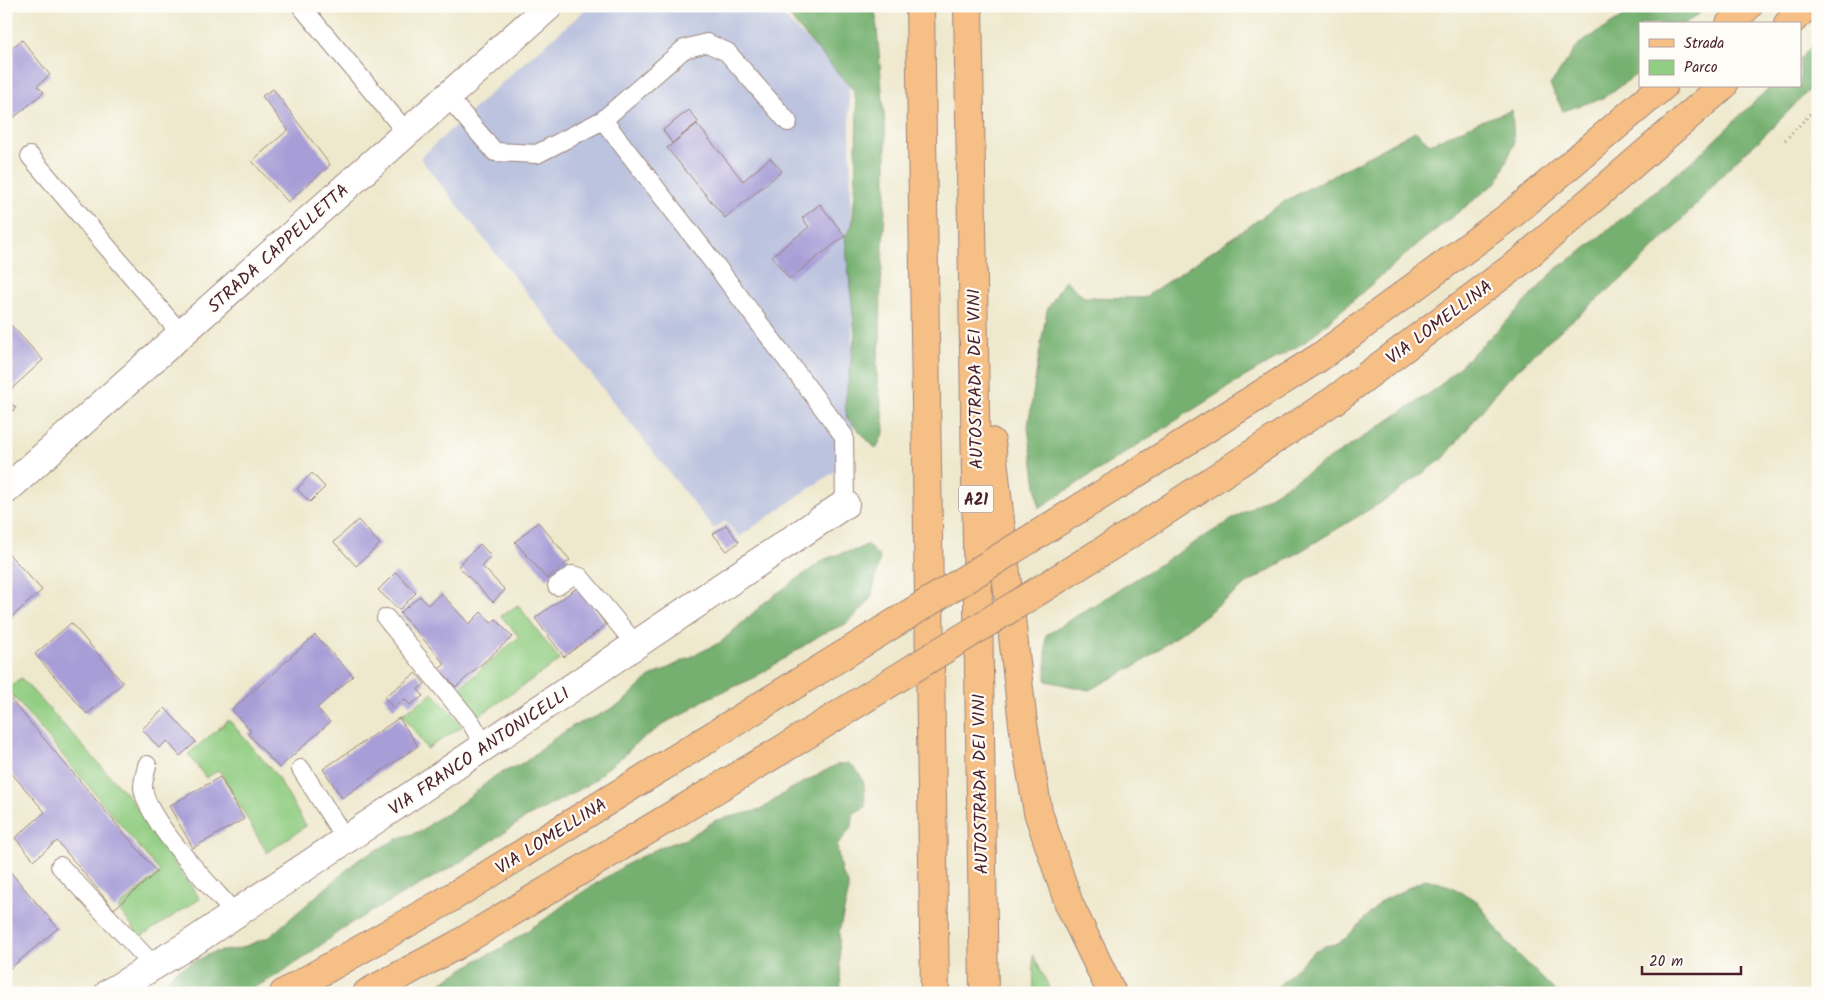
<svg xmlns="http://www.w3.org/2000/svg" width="1824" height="999" font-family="Kalam,sans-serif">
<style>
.industrial{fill:#bcc3de}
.green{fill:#91cd82;stroke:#6e7656}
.forest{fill:#74b070;stroke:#5f684e}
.building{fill:#a79ed7}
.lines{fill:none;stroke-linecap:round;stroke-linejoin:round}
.lane-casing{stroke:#9c847c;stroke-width:20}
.street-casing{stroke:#9c847c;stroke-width:30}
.primary-casing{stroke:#9c847c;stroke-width:30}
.highway-casing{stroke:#9c847c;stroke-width:30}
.path{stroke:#9c847c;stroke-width:3;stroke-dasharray:1 4;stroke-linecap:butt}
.lane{stroke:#fff;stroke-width:18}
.street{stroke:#fff;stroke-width:28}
.primary{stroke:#f5bf86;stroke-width:28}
.highway{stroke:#f5bf86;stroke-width:28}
.primary-bridge-casing{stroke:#9c847c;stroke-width:30;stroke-linecap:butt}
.primary-bridge{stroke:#f5bf86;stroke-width:28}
.labels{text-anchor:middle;stroke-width:4.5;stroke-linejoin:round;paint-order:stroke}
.shield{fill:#fdfcf7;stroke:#806168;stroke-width:1}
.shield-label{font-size:16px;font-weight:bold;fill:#4a1f2b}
.street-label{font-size:18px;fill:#4a1f2b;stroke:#fdfcf7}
</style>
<rect width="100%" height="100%" fill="#fdfcf7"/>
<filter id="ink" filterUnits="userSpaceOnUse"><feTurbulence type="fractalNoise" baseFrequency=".02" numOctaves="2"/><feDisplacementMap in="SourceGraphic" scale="10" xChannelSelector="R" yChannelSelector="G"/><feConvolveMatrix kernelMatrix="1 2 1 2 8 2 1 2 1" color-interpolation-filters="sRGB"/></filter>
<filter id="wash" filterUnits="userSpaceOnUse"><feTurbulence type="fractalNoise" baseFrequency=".0096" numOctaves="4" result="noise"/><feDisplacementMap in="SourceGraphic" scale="20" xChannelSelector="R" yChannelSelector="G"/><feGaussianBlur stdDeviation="1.12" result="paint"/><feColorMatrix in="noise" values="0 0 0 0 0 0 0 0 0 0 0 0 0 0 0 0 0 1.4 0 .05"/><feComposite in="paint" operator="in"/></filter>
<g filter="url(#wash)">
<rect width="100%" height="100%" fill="#eee8cc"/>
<path class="industrial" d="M590 6H772L849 80 852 243 853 460 841 467 739 537 725 521 714 529 420 158 518 68Z"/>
<path class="green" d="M518 605 560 660 476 718 455 691 519 637 501 616Z
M21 678 129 797 200 899 140 937 118 908 160 872 7 689Z
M433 693 463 726 427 749 402 714Z
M229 720 276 775 306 826 267 853 219 770 206 778 188 754Z
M1033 955 1052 993H1034Z"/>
<path class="forest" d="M784 6H874L876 17 886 137V190L881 285 880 343 877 361V379L883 415 884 433 876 449 847 418 845 403 855 334 845 236 852 226 855 192 857 108 854 91 794 23Z
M1640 6H1708L1686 24H1640V72L1603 98 1563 111 1550 85 1579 44Z
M1818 40V81L1762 138 1734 162 1695 206 1630 272 1549 340 1503 384 1444 458 1390 497 1248 583 1139 664 1089 690 1046 681V635L1342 451 1436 389 1509 319 1557 268 1581 252 1700 154 1771 86H1800V58Z
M1512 110 1514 144 1498 181 1419 243 1305 342 1241 379 1039 508 1028 427 1038 361 1047 310 1065 280 1084 297 1143 298 1216 249 1285 201 1415 131 1430 144 1478 122Z
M867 544 880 557 872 595 865 606 846 624 822 634 754 678 704 700 682 715 670 720 635 744 627 753 605 770 595 780 574 793 527 817 459 863 346 926 301 960 267 981 242 993H153L175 971 214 952 238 949 269 937 358 860 399 838 421 831 438 818 449 813 495 776 525 762 552 740 573 726 593 718 622 703 648 678 721 642 765 602 825 559 845 552 857 550Z
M848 763C867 776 864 786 865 807L854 813 852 826 837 846 841 872 848 883V894L839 932 841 993H425L479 959 500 949 548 917 570 900 632 861 663 846 686 839 716 820 760 810 789 790 836 765Z
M1426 879 1450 886 1477 901 1508 944 1557 993H1271L1313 952 1325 946 1336 944 1346 938 1382 901Z"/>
<g id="blocks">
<path class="building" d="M22 40 50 75 37 86 44 92 11 120 6 115V52Z
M273 89 330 165 288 202 252 161 288 130 262 96Z
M689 110 698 122 672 143 663 130Z
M697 124 743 181 770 158 782 171 725 218 667 148Z
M820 204 845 236 789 279 772 256 809 227 802 218Z
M10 324 43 360 6 394V328Z
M6 397 16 408 6 416Z
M312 473 325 487 310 502 297 489Z
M358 520 380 544 356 566 334 542Z
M538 522 570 560 547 579 515 542Z
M726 525 739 542 727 551 713 534Z
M480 544 491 556 482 566 505 590 493 602 458 566Z
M6 551 42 590 6 622Z
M396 572 416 593 399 610 378 590Z
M578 587 606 625 564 657 535 618Z
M441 593 469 624 481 612 491 623 496 619 512 637 456 687 439 669 445 664 400 613 420 596 428 605Z
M71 623 123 683 87 714 35 654Z
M315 635 353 676 317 708 330 722 279 768 248 734 251 731 232 710Z
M416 673 425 684 418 689 423 696 410 705 405 699 393 708 384 697Z
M6 694 157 872 114 909 57 841 34 860 15 838 45 812 6 767Z
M165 708 196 742 180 756 167 741 159 748 142 729Z
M399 718 418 746 342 798 323 769Z
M220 777 244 819 193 848 169 806Z
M6 867 58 928 6 972Z"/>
</g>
</g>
<g filter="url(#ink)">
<use href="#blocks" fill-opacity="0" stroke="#9c847c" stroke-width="1"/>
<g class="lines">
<defs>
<path id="lane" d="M301 6 407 133
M448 97 495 152 537 154 603 120 720 271 844 436 845 504
M603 120 684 49 707 43 727 52 788 122
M30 156 181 334
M557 586 573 575 580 577 636 645
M386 618 472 724 485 747
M147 765C146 772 143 780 143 787 145 820 213 888 235 914
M301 769 346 840
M60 866 154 966"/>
<path id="street" d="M6 490 549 6
M109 993 193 942 235 914 845 504"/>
<path id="primary" d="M1730 24 1748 6
M1788 24 1807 6
M1122 482 1320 357 1511 215 1663 86
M1135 531 1333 401 1521 261 1723 86
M284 993 444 902 814 673
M367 993 455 946 793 743"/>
<path id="highway" d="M920 6 935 993
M968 6 973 282 984 993
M991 442 1023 724 1038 812 1069 904 1112 993"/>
</defs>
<use href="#lane" class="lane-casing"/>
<use href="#street" class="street-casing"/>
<use href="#primary" class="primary-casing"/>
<use href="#highway" class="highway-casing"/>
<path class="path" d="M1785 140 1818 106"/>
<use href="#lane" class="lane"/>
<use href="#street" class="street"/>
<use href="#primary" class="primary"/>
<use href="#highway" class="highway"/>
<defs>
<path id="primary-bridge" d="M814 673 1122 482
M793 743 1135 531"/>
</defs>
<use href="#primary-bridge" class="primary-bridge-casing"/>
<use href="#primary-bridge" class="primary-bridge"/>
</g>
</g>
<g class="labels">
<rect class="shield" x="958.5" y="485.5" width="35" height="27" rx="4"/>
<g class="shield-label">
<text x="976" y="505">A21</text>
</g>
<g class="street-label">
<text transform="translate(278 248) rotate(-42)" y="6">STRADA CAPPELLETTA</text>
<text transform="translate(1439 322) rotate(-37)" y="6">VIA LOMELLINA</text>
<text transform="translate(975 379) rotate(-91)" y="6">AUTOSTRADA DEI VINI</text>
<text transform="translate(479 751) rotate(-34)" y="6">VIA FRANCO ANTONICELLI</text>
<text transform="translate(980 784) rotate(-91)" y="6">AUTOSTRADA DEI VINI</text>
<text transform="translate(551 836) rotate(-32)" y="6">VIA LOMELLINA</text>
</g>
</g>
<rect width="1824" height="999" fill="none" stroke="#fdfcf7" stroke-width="25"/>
<rect x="1639" y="22" width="162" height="65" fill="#fdfcf7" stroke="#b5a4a5"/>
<rect x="1649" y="39" width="25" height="8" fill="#f5bf86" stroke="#b5a4a5"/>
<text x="1684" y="48" font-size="15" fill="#4a1f2b">Strada</text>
<rect x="1649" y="60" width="25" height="15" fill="#91cd82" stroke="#b5a4a5"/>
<text x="1684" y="72" font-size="15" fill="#4a1f2b">Parco</text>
<path d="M1642 966v8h99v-8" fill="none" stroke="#4a1f2b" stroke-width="2.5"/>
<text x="1649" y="966" font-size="15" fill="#4a1f2b" stroke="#fdfcf7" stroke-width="4" paint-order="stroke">20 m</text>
</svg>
